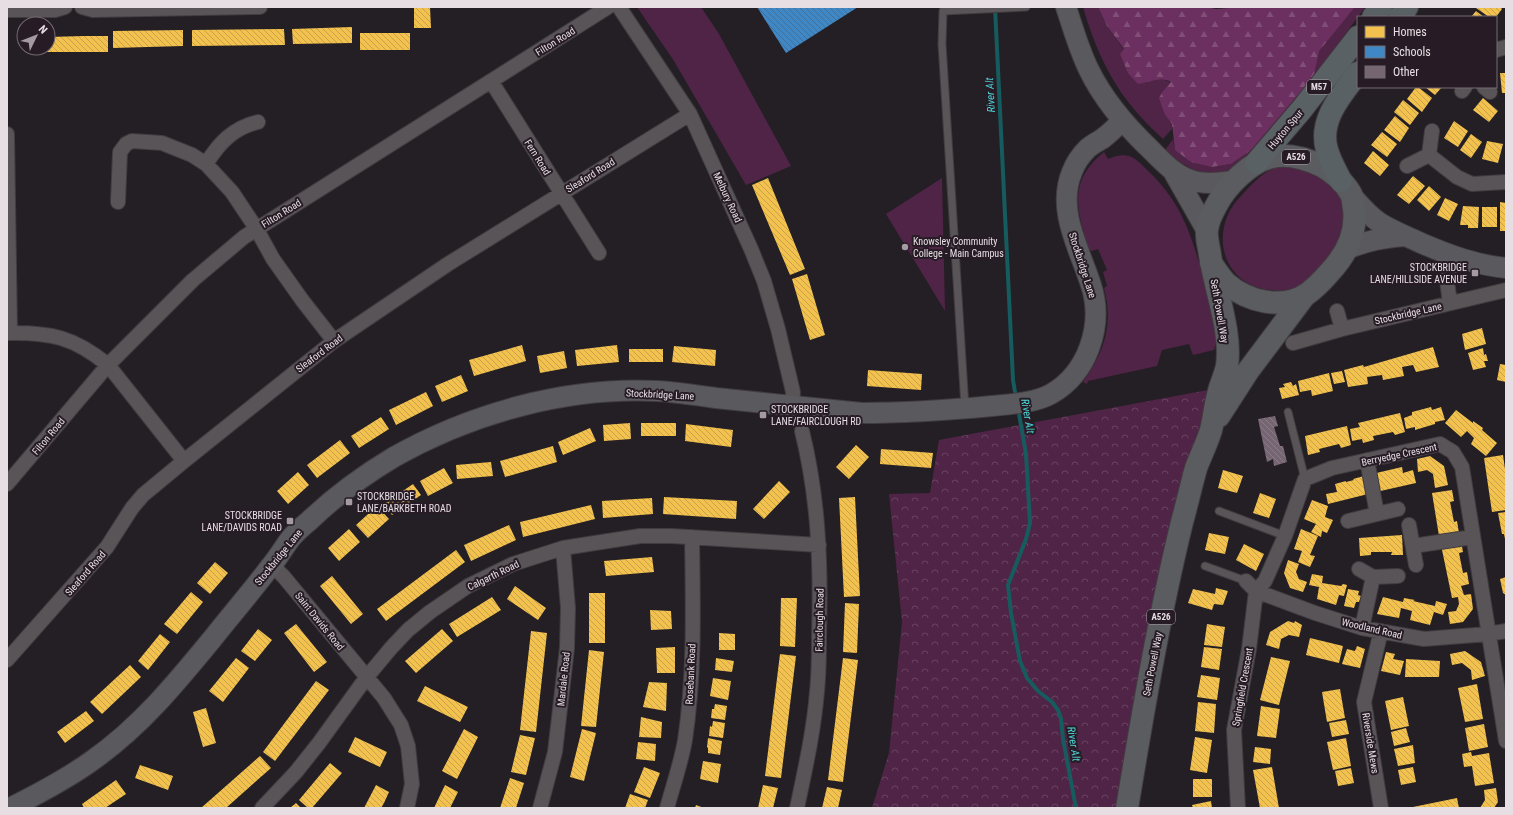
<svg xmlns="http://www.w3.org/2000/svg" width="1513" height="815" font-family="'Roboto Condensed',sans-serif">
<style>
.grass{fill:#502447}
.forest{fill:url(#forest-firs)}
.park{fill:url(#park-crowns)}
.homes{fill:url(#homes-back-hatch)}
.schools{fill:url(#schools-back-hatch)}
.lines{fill:none;stroke-linecap:round;stroke-linejoin:round}
.stream{stroke:#165c5e;stroke-width:4}
.building{fill:url(#building-back-hatch)}
.lane-casing{stroke:#413c40;stroke-width:9}
.street-casing{stroke:#413c40;stroke-width:16}
.secondary-casing{stroke:#413c40;stroke-width:22}
.primary-casing{stroke:#413c40;stroke-width:24}
.highway-casing{stroke:#413c40;stroke-width:24}
.lane{stroke:#585457;stroke-width:7}
.street{stroke:#585457;stroke-width:14}
.secondary{stroke:#5a595d;stroke-width:20}
.primary{stroke:#5a5c60;stroke-width:22}
.highway{stroke:#596164;stroke-width:22}
.poi-dot{fill:#a39ba1;stroke:#271c25;stroke-width:1.5}
.labels{text-anchor:middle;stroke-width:4;stroke-linejoin:round;paint-order:stroke}
.shield{fill:#271c25;stroke:#ada4ab;stroke-width:1}
.shield-label{font-size:9px;font-weight:bold;fill:#e7dee4}
.street-label{font-size:10px;fill:#e7dee4;stroke:#271c25}
.poi-label{font-size:10px;fill:#e7dee4;stroke:#271c25;text-anchor:start}
.water-label{font-size:11px;font-style:italic;fill:#4cd9dc;stroke:#271c25}
</style>
<defs>
<pattern id="forest-firs" width="22" height="20" patternUnits="userSpaceOnUse"><rect width="22" height="20" fill="#6b3060"/><path d="M5 1l3.5 6h-7zM16 11l3.5 6h-7z" fill="#804e77"/></pattern>
<pattern id="park-crowns" width="20" height="18" patternUnits="userSpaceOnUse"><rect width="20" height="18" fill="#502447"/><path d="M2 6a3 3 0 1 1 6 0M12 15a3 3 0 1 1 6 0" fill="none" stroke="#694361"/></pattern>
<pattern id="homes-back-hatch" width="6" height="6" patternUnits="userSpaceOnUse"><rect width="6" height="6" fill="#f2c14e"/><path d="M-1 5l2 2M0 0l6 6M5-1l2 2" fill="none" stroke="#c7a24c"/></pattern>
<pattern id="schools-back-hatch" width="6" height="6" patternUnits="userSpaceOnUse"><rect width="6" height="6" fill="#3f88c5"/><path d="M-1 5l2 2M0 0l6 6M5-1l2 2" fill="none" stroke="#417098"/></pattern>
<pattern id="building-back-hatch" width="6" height="6" patternUnits="userSpaceOnUse"><rect width="6" height="6" fill="#766573"/><path d="M-1 5l2 2M0 0l6 6M5-1l2 2" fill="none" stroke="#8a7b87"/></pattern>
</defs>
<rect width="100%" height="100%" fill="#241f24"/>
<path class="grass" d="M637 7H701L719 34 791 166 746 185 674 61Z
M1083 7H1098L1107 26 1124 50 1120 54 1145 83C1152 79 1164 78 1171 83L1163 91 1165 115 1172 124V129L1163 139C1151 128 1139 116 1129 103 1107 75 1093 42 1083 7Z
M1355 7H1365L1322 66V75L1238 167 1217 174 1205 173 1192 169 1178 161 1165 150 1173 139 1175 150 1212 167 1231 164 1250 151 1316 61 1318 51Z
M1104 152 1108 159C1115 156 1122 154 1129 156 1136 158 1141 164 1146 169 1183 203 1192 237 1205 284 1209 298 1216 322 1217 335 1217 340 1215 345 1214 350L1193 355 1189 344 1162 350 1157 366 1088 381 1087 384 1083 382C1104 351 1114 326 1104 288L1107 286 1103 272 1107 270 1098 249 1092 251 1089 250C1077 210 1067 182 1104 152Z
M1284 165 1323 174 1346 203C1346 211 1346 234 1344 240 1340 247 1331 254 1326 261 1319 270 1312 278 1302 284 1293 290 1281 292 1270 290 1221 285 1208 229 1241 196 1254 182 1265 169 1284 165Z
M942 178 945 311 886 214Z"/>
<path class="forest" d="M1098 7H1206L1216 9 1242 7H1355L1319 51 1314 74 1306 85 1250 151 1231 164 1212 167 1191 162 1175 150 1172 124 1165 115 1159 98 1163 91 1171 82C1160 76 1149 83 1138 84L1128 73 1120 54 1124 49 1107 26Z"/>
<path class="park" d="M1208 390 1146 671 1120 808H872L889 753 902 622 889 494 930 493 939 440Z"/>
<path class="homes" d="M414 7H430L431 28H414Z
M1477 7H1500L1502 9 1496 17H1489L1476 8Z
M1476 11 1484 17H1471Z
M352 27V43L293 44 292 29Z
M284 29 285 45 192 46V30Z
M183 30V46L113 48V31Z
M360 33H410V50H360Z
M84 36H108V52H36L35 48H48V37Z
M1500 73H1506V93H1502Z
M1416 87H1418L1432 98 1422 112 1407 99Z
M1425 87H1442L1435 95Z
M1483 98 1498 111 1489 122 1473 110Z
M1403 100 1419 113 1410 125 1394 112Z
M1395 116 1409 128 1400 142 1384 130Z
M1454 121 1468 131 1458 147 1444 138Z
M1382 132 1397 144 1387 157 1371 145Z
M1471 134 1482 142 1471 158 1460 150Z
M1487 141 1503 144 1498 163 1482 159Z
M1373 151 1389 165 1380 176 1364 163Z
M1413 176 1425 186 1409 204 1397 195Z
M768 178 805 269 790 275 752 185Z
M1429 186 1441 197 1429 211 1417 200Z
M1445 198 1458 204 1449 221 1437 215Z
M1500 202 1506 203V231H1500Z
M1463 206 1479 207 1478 228H1468V225H1460Z
M1482 207H1497V227H1482Z
M807 274 825 335 810 340 792 279Z
M1482 328 1486 344 1465 350 1462 334Z
M522 345 526 361 474 376 469 360Z
M617 345 619 362 577 366 575 350Z
M674 346 716 350 715 366 672 362Z
M1433 347 1439 367 1416 372 1413 365 1402 367 1404 376 1383 380 1382 375 1367 377 1368 384 1348 387 1344 370 1363 365 1364 367Z
M1483 348 1484 355 1486 354 1488 361H1484L1486 367 1473 370 1468 353Z
M629 349H663V362H629Z
M564 351 567 368 540 373 537 356Z
M1500 364 1506 365V382L1497 380Z
M868 370 922 374 921 390 867 386Z
M1342 371 1345 382 1334 384 1331 373Z
M1329 373 1333 391 1312 396 1311 390 1300 392 1298 381Z
M461 375 468 391 442 402 435 386Z
M1291 382 1293 386 1296 384 1299 395 1282 399 1279 388 1285 387 1283 384Z
M426 392 433 406 396 425 389 410Z
M1431 407 1432 410 1441 407 1445 420 1435 422V424L1415 430V427L1406 429 1404 418 1412 415V412Z
M1456 410 1473 423V421L1483 428 1482 430 1497 443 1486 456 1471 444 1474 438 1467 431 1461 437 1445 423Z
M1400 413 1405 432 1395 435 1393 432 1373 436 1374 440 1363 443 1362 439 1352 441 1350 429 1360 427 1358 423Z
M381 417 389 429 359 448 351 436Z
M630 423 631 439 604 441 603 425Z
M641 423H676V436H641Z
M686 424 733 430 731 447 685 441Z
M1347 426 1351 445 1341 448 1339 444 1319 449 1320 452 1308 455 1305 436Z
M590 428 596 441 563 455 558 442Z
M340 440 350 453 317 478 307 465Z
M856 445 869 457 849 479 836 467Z
M553 446 557 462 505 477 500 461Z
M881 449 933 453 931 468 880 464Z
M1503 455 1506 476V510L1492 512 1484 458Z
M1430 456 1444 466 1448 485 1435 488 1433 474 1427 470 1418 472 1417 459Z
M491 462 493 476 457 479 456 465Z
M1402 467 1403 473 1413 470 1416 483 1376 492 1372 474Z
M444 468 453 483 428 496 420 481Z
M1223 470 1243 476 1237 493 1218 488Z
M298 472 309 485 288 504 277 491Z
M1364 476 1368 494 1328 504 1326 494 1337 492 1335 484 1346 481V482L1354 480 1353 479Z
M779 481 790 492 764 519 753 509Z
M413 484 421 495 392 515 384 504Z
M1452 490 1454 501 1450 502 1454 522 1457 521 1459 533 1439 536 1432 493Z
M1260 493 1276 499 1269 518 1253 513Z
M664 497 737 501 736 519 663 514Z
M855 497 860 596 844 597 839 498Z
M652 498 653 514 603 518 602 501Z
M1312 500 1328 506 1325 517 1333 520 1327 533 1322 531 1321 537 1311 532 1316 524 1304 519Z
M591 505 595 519 523 537 520 522Z
M377 506 389 519 368 538 356 525Z
M1506 512V539H1505L1504 534H1502L1498 513Z
M509 525 516 540 471 561 464 545Z
M349 529 360 542 339 561 328 548Z
M1301 529 1318 536 1310 555 1315 556 1310 567 1298 562 1302 551 1294 549Z
M1209 533 1229 537 1225 554 1205 550Z
M1402 535 1403 555H1391L1392 552H1371V555L1360 556 1359 538Z
M1461 541 1463 552 1459 553 1463 573 1467 572 1469 584 1461 586 1464 595 1471 594 1473 609 1463 622 1450 624 1448 612 1456 611 1459 604 1458 597 1452 598 1441 545Z
M1244 544 1264 554 1256 571 1236 560Z
M456 550 465 562 386 621 377 609Z
M652 557 654 572 606 576 604 561Z
M1288 560 1299 564 1296 572 1299 579 1307 582 1303 592 1290 588 1284 573Z
M215 562 228 573 210 594 197 583Z
M1312 574 1323 576 1322 583 1341 586 1343 584 1347 585 1344 596 1339 595 1336 605 1317 599 1319 587 1309 585Z
M332 576 363 614 351 624 320 586Z
M1506 577V595L1503 593 1500 579Z
M515 586 546 608 538 620 507 599Z
M1216 588 1228 591 1223 605 1214 604 1212 610 1188 603 1193 589 1215 594Z
M1348 589 1359 591 1358 595 1361 596 1359 602H1356L1354 608 1344 606Z
M191 592 203 602 177 634 164 624Z
M589 593H605V643H589Z
M492 597 501 610 457 637 449 624Z
M1383 597 1403 602 1404 598 1415 600 1413 601 1435 606 1436 601 1447 604 1443 615 1434 612 1430 625 1410 620 1412 611 1401 608 1399 618 1377 614Z
M781 598H797L795 647 780 646Z
M845 603 859 604 857 653 843 652Z
M650 610 671 611 672 629 651 630Z
M1288 621 1294 623 1295 621 1302 625 1299 637 1289 635 1281 639 1279 649 1266 645 1270 632Z
M296 624 327 662 314 672 284 633Z
M1207 624 1225 627 1222 647 1204 645Z
M258 629 272 640 255 661 241 651Z
M442 629 453 641 416 673 405 661Z
M531 631 547 633 536 732 520 730Z
M719 633 735 634V650H719Z
M160 634 170 642 148 670 138 661Z
M1310 638 1343 646 1339 663 1306 655Z
M1357 646 1365 649 1360 668 1342 664 1347 649 1355 651Z
M675 647V673H657L656 648Z
M1204 647 1222 649 1219 670 1201 667Z
M589 650 604 652 596 727 581 726Z
M1465 651 1481 662 1485 676 1472 680 1471 670 1462 663 1452 665 1450 654Z
M1386 652 1395 654 1393 659 1404 661 1400 675 1381 671Z
M780 654 796 656 781 778 765 776Z
M1271 657 1290 661 1279 705 1260 700Z
M236 658 249 668 223 702 209 691Z
M716 658 734 661 732 672 715 670Z
M843 658 858 660 843 782 828 780Z
M1406 659 1440 661 1439 677H1405Z
M130 665 141 677 102 714 90 702Z
M1201 675 1220 678 1217 700 1197 697Z
M713 678 731 681 728 700 710 696Z
M316 681 329 690 275 761 263 752Z
M649 682 667 683 666 711 643 707Z
M1477 684 1483 719 1465 722 1458 688Z
M425 686 468 707 460 722 417 701Z
M1340 689 1345 718 1327 722 1322 692Z
M1403 697 1409 726 1391 730 1385 701Z
M1198 702 1216 704 1214 733 1195 731Z
M715 704 727 706 725 720 711 718 712 709H714Z
M1261 706 1280 709 1276 738 1257 736Z
M206 708 216 743 203 747 193 712Z
M86 711 94 721 65 743 57 732Z
M641 717 662 722 661 738 639 737Z
M1346 720 1349 734 1332 737 1329 723Z
M713 721 725 723 723 738 709 736 710 726 712 727Z
M1484 724 1488 747 1469 751 1465 728Z
M1406 728 1410 742 1394 746 1391 732Z
M464 729 478 737 457 779 442 771Z
M582 729 596 733 584 781 570 777Z
M520 735 535 738 526 775 511 772Z
M355 737 387 752 380 767 348 752Z
M1195 737 1212 740 1207 773 1190 770Z
M708 738 722 741 720 755 708 753V748L707 747Z
M1346 738 1351 766 1333 770 1327 742Z
M638 742 656 744 655 761 636 759Z
M1413 745 1415 763 1398 766 1394 749Z
M1255 747 1271 749 1270 764 1253 762Z
M1471 752 1472 756 1489 753 1494 783 1475 786 1472 766 1464 767 1462 754Z
M260 756 271 768 226 808H201Z
M703 761 721 764 718 783 700 779Z
M330 763 342 773 312 808H308L299 800Z
M140 765 173 776 168 790 135 778Z
M644 767 660 773 650 798 634 792Z
M1272 767 1279 808H1260L1253 770Z
M1413 767 1416 782 1401 785 1398 770Z
M1351 768 1354 783 1338 786 1335 771Z
M510 778 524 783 516 808H500Z
M1193 779H1212V797H1193Z
M116 780 126 794 105 808H84L82 804Z
M376 785 389 792 384 803 381 808H364Z
M445 785 458 792 450 808H434Z
M763 785 778 788 773 808H758Z
M827 787 842 790 838 808H822Z
M1496 788 1498 802 1494 808H1480L1485 800 1484 790Z
M630 794 648 800 645 808H625Z
M1457 798 1459 808H1413V807Z
M1211 801 1212 808H1193L1192 805Z
M296 803 301 808H290Z
M696 805 704 808H695Z"/>
<path class="schools" d="M757 7H858L786 53Z"/>
<g class="lines">
<path class="stream" d="M995 7 1013 380 1016 398
M1018 408 1026 454 1030 523 1026 539 1008 585 1011 613 1020 661 1027 678 1038 691 1052 702 1058 710 1061 719 1063 739 1076 808"/>
</g>
<path class="building" d="M1275 416 1278 426 1274 427 1280 446H1283L1287 462 1274 466 1273 459 1267 462 1258 419Z"/>
<g class="lines">
<defs>
<path id="lane" d="M965 407 942 44 943 11 1026 7
M1288 412 1305 479
M1219 511 1285 536
M1205 566 1246 581"/>
<path id="street" d="M82 7 93 10 260 7
M619 7 690 114 751 249 764 281 778 329 793 392 792 406
M7 10H55L65 7
M1496 50 1506 47
M491 81 599 253
M1484 87 1490 92
M1462 91 1465 87
M7 134 10 332
M1429 155 1457 177 1472 184 1506 182
M206 164C219 143 233 128 258 122
M1407 166 1429 155 1432 131
M118 202 120 152 126 144 132 141 162 143 192 155 206 164 232 192 256 228 273 259 302 300 334 341
M1450 303 1447 281 1452 256
M1337 311 1342 329
M7 333C50 332 74 337 108 365L184 461
M1293 343 1342 329 1506 290
M1367 460 1377 514
M7 484 108 365 193 280 244 237 608 7
M1348 521 1398 509
M1409 525 1416 565
M1413 546 1473 537
M272 565 284 577 384 698 401 725 408 746 412 784 407 808
M1359 569 1373 577 1398 576
M1246 581 1256 591 1315 613 1362 628 1424 639 1488 634 1506 631
M1362 628 1373 577
M7 660 107 547 132 508 143 495 184 461 334 341 448 264 690 114
M262 808 296 772 319 743 366 678 391 648 408 630 430 612 468 586 513 564 563 548 640 536H672L819 545
M540 808 555 752 567 648 568 608 563 548
M667 808C673 786 681 763 685 740 695 673 693 605 692 537
M797 808C805 770 814 730 817 691 819 673 819 655 819 637 821 566 819 500 802 431
M1238 808 1234 730 1249 649 1256 591 1265 581 1285 536 1305 479 1332 468 1440 444 1453 452 1462 467 1506 741
M1381 808 1364 702 1381 631"/>
<path id="secondary" d="M1066 7C1073 28 1079 50 1089 70 1104 101 1126 126 1150 149 1162 161 1173 173 1188 179 1203 185 1218 183 1233 181
M1173 171 1207 231
M1352 196C1360 205 1369 216 1380 223 1393 231 1408 237 1421 243 1449 255 1476 265 1506 268
M1347 249C1369 240 1382 238 1405 236
M10 808C38 794 67 779 93 760 141 726 176 683 213 638 232 614 252 591 270 567 278 558 284 547 291 538 296 532 303 526 309 521 335 496 364 475 394 457 472 413 566 387 656 391 676 392 696 395 716 398 765 403 814 408 862 413 906 413 949 410 992 406 1011 404 1035 403 1051 394 1088 373 1104 325 1091 285 1080 250 1056 210 1072 172 1075 164 1081 155 1087 149 1091 145 1097 142 1102 139 1109 134 1116 127 1122 121"/>
<path id="primary" d="M1219 416 1248 371 1305 295
M1127 808C1143 712 1159 616 1182 522 1187 504 1191 486 1196 468 1201 455 1207 443 1211 430 1214 418 1215 406 1218 395 1220 385 1225 376 1227 366 1232 332 1215 289 1210 255 1209 247 1206 238 1207 230 1208 222 1212 213 1216 206 1226 186 1250 162 1272 157 1289 153 1307 159 1322 166 1333 172 1345 183 1351 194 1353 198 1353 204 1354 209 1357 234 1346 255 1329 273 1322 281 1315 288 1307 294 1282 310 1248 302 1226 283 1220 277 1216 270 1211 263"/>
<path id="highway" d="M1373 17 1381 7
M1400 17 1407 7
M1256 163 1302 109 1358 37
M1341 181C1336 171 1330 161 1327 150 1318 120 1342 94 1358 73"/>
</defs>
<use href="#lane" class="lane-casing"/>
<use href="#street" class="street-casing"/>
<use href="#secondary" class="secondary-casing"/>
<use href="#primary" class="primary-casing"/>
<use href="#highway" class="highway-casing"/>
<use href="#lane" class="lane"/>
<use href="#street" class="street"/>
<use href="#secondary" class="secondary"/>
<use href="#primary" class="primary"/>
<use href="#highway" class="highway"/>
</g>
<g class="poi-dot">
<circle cx="905" cy="247" r="4"/>
<rect x="1471" y="269" width="8" height="8" rx="2"/>
<rect x="759" y="411" width="8" height="8" rx="2"/>
<rect x="345" y="498" width="8" height="8" rx="2"/>
<rect x="286" y="517" width="8" height="8" rx="2"/>
</g>
<g class="labels">
<g class="shield">
<rect x="1307" y="80" width="24" height="14" rx="3"/>
<rect x="1282" y="150" width="28" height="14" rx="3"/>
<rect x="1147" y="610" width="28" height="14" rx="3"/>
</g>
<g class="shield-label">
<text x="1319" y="90">M57</text>
<text x="1296" y="160">A526</text>
<text x="1161" y="620">A526</text>
</g>
<g class="street-label">
<text transform="translate(555 41) rotate(-32)" y="4">Filton Road</text>
<text transform="translate(1285 129) rotate(-50)" y="4">Huyton Spur</text>
<text transform="translate(538 157) rotate(58)" y="4">Fern Road</text>
<text transform="translate(590 175) rotate(-32)" y="4">Sleaford Road</text>
<text transform="translate(728 197) rotate(65)" y="4">Melbury Road</text>
<text transform="translate(281 213) rotate(-32)" y="4">Filton Road</text>
<text transform="translate(1083 265) rotate(72)" y="4">Stockbridge Lane</text>
<text transform="translate(1220 311) rotate(80)" y="4">Seth Powell Way</text>
<text transform="translate(1408 313) rotate(-13)" y="4">Stockbridge Lane</text>
<text transform="translate(319 353) rotate(-37)" y="4">Sleaford Road</text>
<text transform="translate(660 394) rotate(3)" y="4">Stockbridge Lane</text>
<text transform="translate(48 436) rotate(-50)" y="4">Filton Road</text>
<text transform="translate(1399 454) rotate(-12)" y="4">Berryedge Crescent</text>
<text transform="translate(278 557) rotate(-51)" y="4">Stockbridge Lane</text>
<text transform="translate(85 573) rotate(-49)" y="4">Sleaford Road</text>
<text transform="translate(493 575) rotate(-26)" y="4">Calgarth Road</text>
<text transform="translate(819 620) rotate(-89)" y="4">Fairclough Road</text>
<text transform="translate(320 621) rotate(51)" y="4">Saint Davids Road</text>
<text transform="translate(1372 628) rotate(13)" y="4">Woodland Road</text>
<text transform="translate(1152 664) rotate(-79)" y="4">Seth Powell Way</text>
<text transform="translate(690 674) rotate(-87)" y="4">Rosebank Road</text>
<text transform="translate(563 679) rotate(-84)" y="4">Mardale Road</text>
<text transform="translate(1242 687) rotate(-80)" y="4">Springfield Crescent</text>
<text transform="translate(1371 743) rotate(81)" y="4">Riverside Mews</text>
</g>
<g class="poi-label">
<text x="913" y="245">Knowsley Community<tspan x="913" dy="12">College - Main Campus</tspan></text>
<text x="1467" y="271" text-anchor="end">STOCKBRIDGE<tspan x="1467" dy="12">LANE/HILLSIDE AVENUE</tspan></text>
<text x="771" y="413">STOCKBRIDGE<tspan x="771" dy="12">LANE/FAIRCLOUGH RD</tspan></text>
<text x="357" y="500">STOCKBRIDGE<tspan x="357" dy="12">LANE/BARKBETH ROAD</tspan></text>
<text x="282" y="519" text-anchor="end">STOCKBRIDGE<tspan x="282" dy="12">LANE/DAVIDS ROAD</tspan></text>
</g>
<g class="water-label">
<text transform="translate(990 95) rotate(-93)" y="4">River Alt</text>
<text transform="translate(1028 416) rotate(80)" y="4">River Alt</text>
<text transform="translate(1074 744) rotate(81)" y="4">River Alt</text>
</g>
</g>
<rect width="1513" height="815" fill="none" stroke="#e7dee4" stroke-width="16"/>
<rect x="1357" y="16" width="140" height="72" fill="#271c25" stroke="#746a71"/>
<rect x="1365" y="26" width="20" height="12" fill="#f2c14e" stroke="#746a71"/>
<text x="1393" y="36" font-size="12" fill="#e7dee4">Homes</text>
<rect x="1365" y="46" width="20" height="12" fill="#3f88c5" stroke="#746a71"/>
<text x="1393" y="56" font-size="12" fill="#e7dee4">Schools</text>
<rect x="1365" y="66" width="20" height="12" fill="#766573" stroke="#746a71"/>
<text x="1393" y="76" font-size="12" fill="#e7dee4">Other</text>
<g transform="translate(36 36) rotate(47)"><circle r="19" fill="#271c25" stroke="#746a71"/>
<path d="M0-3L7 15L0 10L-7 15Z" fill="#a39ba1"/>
<text y="-6" font-size="11" font-weight="bold" text-anchor="middle" fill="#e7dee4">N</text>
</g>
</svg>
